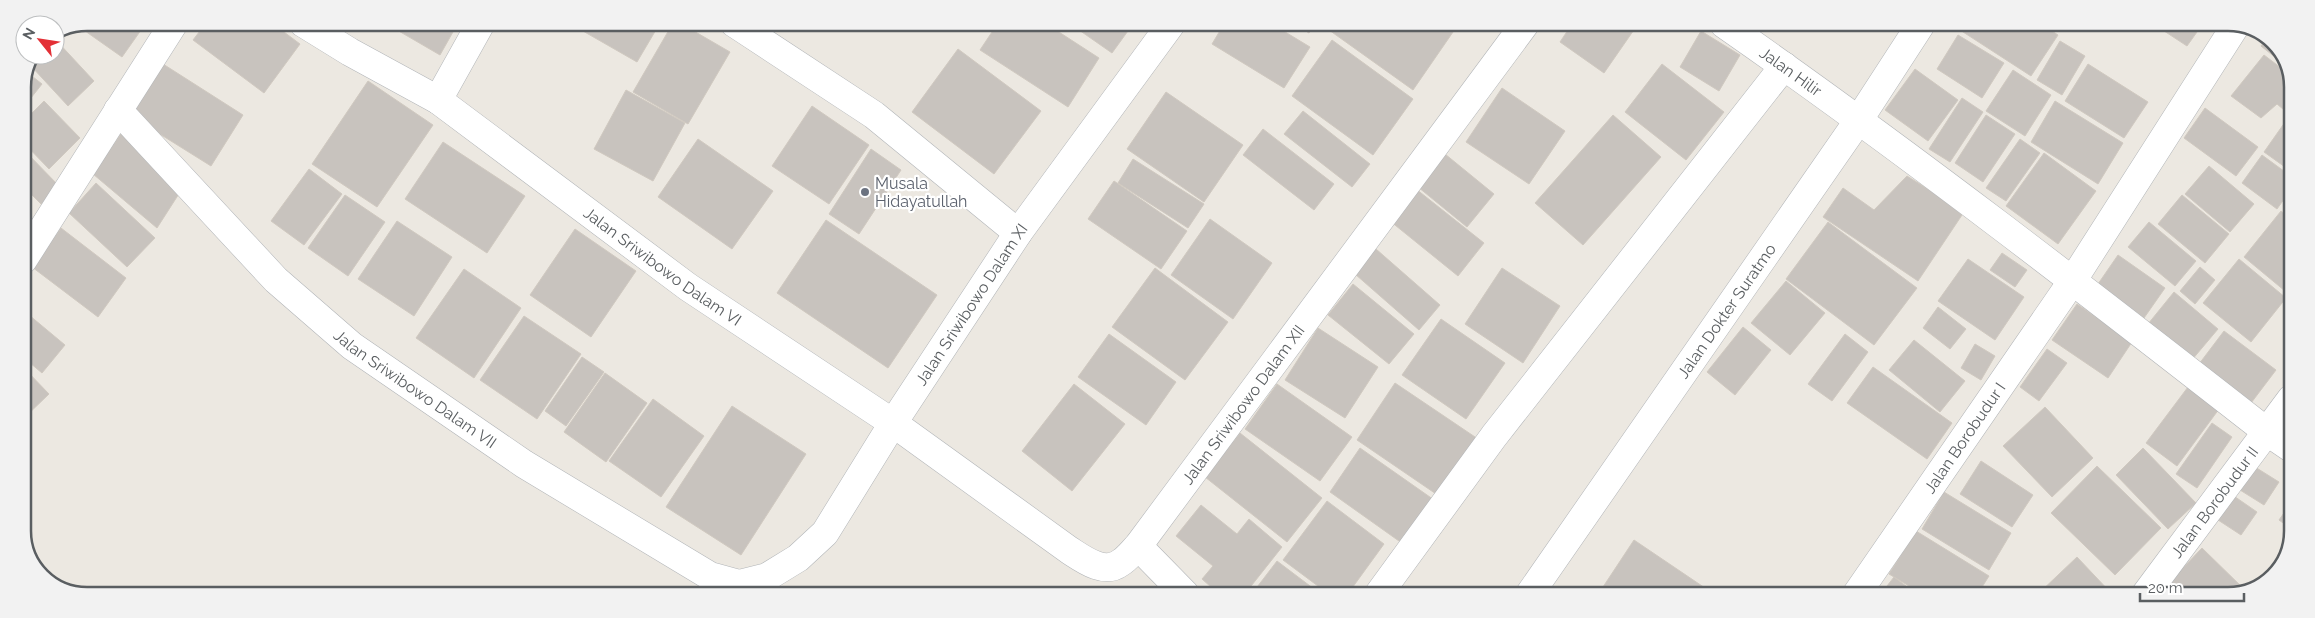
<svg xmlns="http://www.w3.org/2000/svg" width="2315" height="618" font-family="Raleway,sans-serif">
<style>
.building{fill:#c8c3be;stroke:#d0c9c0}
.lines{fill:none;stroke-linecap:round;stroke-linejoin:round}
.minor-casing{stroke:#b2b5b8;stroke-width:29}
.minor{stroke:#fff;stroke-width:28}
.worship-dot{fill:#6b7280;stroke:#fff;stroke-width:2}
.labels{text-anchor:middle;stroke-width:4.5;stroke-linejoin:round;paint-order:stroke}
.street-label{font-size:16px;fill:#5a5e61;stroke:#fff}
.worship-label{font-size:16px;fill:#5b616d;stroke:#fff;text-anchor:start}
.rim{fill:none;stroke:#5a5e61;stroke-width:2.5}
</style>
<rect width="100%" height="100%" fill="#ece8e1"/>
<path class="building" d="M87 22 146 23 122 57 78 26Z
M206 23H272L300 44 264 93 193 40Z
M385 23H458L440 55Z
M569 23H660L637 62Z
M673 23H680L730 52 688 124 633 92Z
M998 23H1045L1099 58 1068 107 980 50Z
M1069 23 1133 24 1112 53Z
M1224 24H1272L1310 47 1284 88 1212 44Z
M1294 24H1314L1309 33Z
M1334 24H1441L1453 32 1413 90 1329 30Z
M1572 24H1638L1604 73 1560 42Z
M1787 24H1800L1795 30Z
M1963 24H2041L2058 35 2031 76 1960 30Z
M2155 25H2202L2187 46Z
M1701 31 1740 55 1719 91 1680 67Z
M1958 35 2004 63 1982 98 1937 69Z
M2267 38 2277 45 2286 66 2261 46Z
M55 39 94 81 68 106 31 66 36 55H55Z
M1332 40 1413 99 1373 155 1292 96Z
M2060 41 2085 56 2062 95 2037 80Z
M958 49 1041 111 994 174 912 112Z
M2264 55 2289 74 2292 82V172L2264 152 2290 115 2277 104 2261 118 2231 96Z
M163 64 243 115 211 166 131 116Z
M1662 64 1724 112 1686 160 1625 112Z
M2088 64 2148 102 2124 138 2065 101Z
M1915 69 1958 100 1928 141 1885 110Z
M2013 70 2051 95 2025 136 1986 111Z
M28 73 42 84 23 108V87Z
M368 81 433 125 377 207 312 164Z
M1502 88 1565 131 1529 184 1466 142Z
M626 90 685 123 653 181 594 149Z
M1166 92 1243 145 1204 202 1127 149Z
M1962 98 1983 112 1950 162 1929 149Z
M44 101 80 138 49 169 23 142V122Z
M2055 101 2123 143 2098 184 2031 142Z
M812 106 869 145 829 204 772 166Z
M2205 108 2258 147 2236 176 2184 138Z
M1303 111 1370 164 1352 187 1284 134Z
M1613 115 1661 157 1583 245 1535 203Z
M1986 115 2015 134 1983 182 1955 163Z
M125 128 182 189 157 228 93 174Z
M1263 129 1334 184 1314 210 1243 155Z
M698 139 773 191 732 249 658 197Z
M2020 139 2040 153 2006 201 1986 188Z
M443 142 525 196 487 253 405 199Z
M23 149 59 186 41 204 23 186Z
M871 149 901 170 859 234 829 214Z
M2044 153 2096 191 2058 244 2006 206Z
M1445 154 1494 194 1467 227 1418 187Z
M2262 155 2292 177V188L2277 209 2242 183Z
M1133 159 1204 204 1188 228 1118 183Z
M2209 166 2254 204 2230 232 2185 194Z
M309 169 342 194 304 245 271 221Z
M1907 176 1942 198 1962 215 1918 281 1823 217 1843 188 1874 210Z
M1114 181 1187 231 1161 269 1088 219Z
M96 183 155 238 127 267 69 213Z
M1416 189 1484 243 1458 276 1390 221Z
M345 195 385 222 348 276 308 248Z
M2182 195 2229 234 2205 263 2158 224Z
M2281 211 2292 220 2291 296 2244 257Z
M1210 219 1272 263 1233 319 1171 275Z
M826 220 937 295 888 368 777 293Z
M397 221 452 257 414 316 358 279Z
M1828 222 1917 288 1874 345 1786 279Z
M2149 222 2196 261 2175 286 2128 247Z
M61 228 126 278 98 317 32 267Z
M575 229 636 271 591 337 530 295Z
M1368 242 1440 305 1419 330 1347 267Z
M2002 253 2027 270 2015 287 1990 270Z
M2118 255 2165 288 2144 318 2098 284Z
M1968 259 2024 297 1995 340 1938 301Z
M2239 259 2286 298 2251 342 2203 303Z
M2200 267 2215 280 2195 304 2180 291Z
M1155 268 1228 322 1185 380 1112 327Z
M1502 268 1560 306 1523 363 1465 324Z
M464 269 521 308 474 378 416 338Z
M1786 281 1825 313 1790 355 1751 323Z
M1353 284 1414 334 1389 364 1328 315Z
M2174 292 2218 329 2191 361 2148 324Z
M2077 304 2132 342 2108 378 2052 340Z
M1938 307 1966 329 1950 349 1923 328Z
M23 310 65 345 42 373 23 357Z
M524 316 581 354 537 419 480 380Z
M1441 319 1505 363 1466 419 1402 375Z
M1743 327 1771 350 1735 395 1707 372Z
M1318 328 1378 367 1345 418 1285 380Z
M2224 331 2276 370 2248 407 2196 368Z
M1109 334 1176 382 1146 425 1078 377Z
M1845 334 1868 352 1832 401 1808 384Z
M1914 340 1965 381 1940 412 1889 370Z
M1975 344 1995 356 1981 380 1961 368Z
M2047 349 2067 363 2039 401 2020 387Z
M582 357 604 372 566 426 545 411Z
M23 367 49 394 23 419Z
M1873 367 1952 423 1927 459 1847 403Z
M605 373 647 403 606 462 564 432Z
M1395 383 1481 441 1442 498 1357 440Z
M2191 383 2222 405 2177 466 2146 443Z
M1074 384 1125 424 1072 491 1022 451Z
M1277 384 1352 437 1320 481 1245 429Z
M653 399 704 436 661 497 609 461Z
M732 406 806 454 741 555 666 507Z
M2045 407 2093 458 2052 497 2003 446Z
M2212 423 2232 437 2197 488 2176 474Z
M1240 433 1322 498 1287 542 1205 477Z
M1360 448 1437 502 1406 546 1330 492Z
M2143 448 2196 503 2168 529 2116 475Z
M1981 461 2033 495 2012 527 1960 494Z
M2247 462 2279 482 2264 505 2232 485Z
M2097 466 2161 528 2115 575 2051 513Z
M1944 492 2011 533 1989 570 1922 529Z
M2231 494 2257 512 2241 535 2215 518Z
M1327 501 1384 544 1347 595H1330L1283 560Z
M2291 503 2290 528 2279 520Z
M1201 505 1237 534 1249 519 1282 547 1244 595H1220L1202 579 1213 566 1176 536Z
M1916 531 1989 576 1977 595H1924L1889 574Z
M1634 540 1708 590 1704 595H1609L1601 590Z
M2202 548 2245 590 2228 595H2162L2159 593Z
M2077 557 2111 593 2108 595H2037Z
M1277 561 1322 595H1251Z
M1894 577 1918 595H1880Z"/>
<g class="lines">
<defs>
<g id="minor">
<path id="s1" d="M303 23 350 52 438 100 688 287 893 423 1069 550C1083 559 1104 575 1120 563 1127 559 1132 552 1138 546L1525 24"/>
<path d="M734 23 874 115 1018 233"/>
<path id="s2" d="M1724 24C1909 153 2088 292 2266 431L2291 448"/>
<path d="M438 100 481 23"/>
<path id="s3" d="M118 110 276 280 352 346 524 464 710 576 739 584 767 577 798 558 825 533 893 423 1018 233 1171 24"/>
<path d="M23 260 174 23"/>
<path d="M1138 546 1185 594"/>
<path d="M1378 595 1494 436 1784 66"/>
<path id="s4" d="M1529 595 1858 121 1921 24"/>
<path id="s5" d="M1856 595 2073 280 2236 25"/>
<path id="s6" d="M2145 595 2291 399"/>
</g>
</defs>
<use href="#minor" class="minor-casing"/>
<use href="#minor" class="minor"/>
</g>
<circle class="worship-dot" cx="865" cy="192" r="5"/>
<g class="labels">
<g class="street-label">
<text dy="6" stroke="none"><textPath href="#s2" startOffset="82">Jalan Hilir</textPath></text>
<text dy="6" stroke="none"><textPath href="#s1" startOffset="435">Jalan Sriwibowo Dalam VI</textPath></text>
<text dy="6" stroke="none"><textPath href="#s3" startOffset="1162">Jalan Sriwibowo Dalam XI</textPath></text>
<text dy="6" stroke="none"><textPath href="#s4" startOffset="346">Jalan Dokter Suratmo</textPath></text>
<text dy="6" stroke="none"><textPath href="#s3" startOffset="409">Jalan Sriwibowo Dalam VII</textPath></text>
<text dy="6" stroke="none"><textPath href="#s1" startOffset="1188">Jalan Sriwibowo Dalam XII</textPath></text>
<text dy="6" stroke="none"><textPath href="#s5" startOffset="191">Jalan Borobudur I</textPath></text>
<text dy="6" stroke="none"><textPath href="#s6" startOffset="116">Jalan Borobudur II</textPath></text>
</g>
<g class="worship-label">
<text x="875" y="189">Musala<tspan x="875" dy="18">Hidayatullah</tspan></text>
</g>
</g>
<path d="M0 0H2315V618H0ZM87 31H2228A56 56 0 0 1 2284 87V531A56 56 0 0 1 2228 587H87A56 56 0 0 1 31 531V87A56 56 0 0 1 87 31Z" fill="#f2f2f2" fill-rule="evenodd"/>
<path class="rim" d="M87 31H2228A56 56 0 0 1 2284 87V531A56 56 0 0 1 2228 587H87A56 56 0 0 1 31 531V87A56 56 0 0 1 87 31Z"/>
<g transform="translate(40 40) rotate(300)"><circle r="24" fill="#ffffff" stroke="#bdbfc0"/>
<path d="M0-4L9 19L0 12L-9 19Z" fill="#e33036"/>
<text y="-8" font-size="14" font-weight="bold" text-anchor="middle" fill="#5a5e61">N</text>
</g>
<path d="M2140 593v8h104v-8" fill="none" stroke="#5a5e61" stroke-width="2.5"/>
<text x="2148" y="593" font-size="15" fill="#5a5e61" stroke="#ffffff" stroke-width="4" paint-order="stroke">20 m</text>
</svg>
